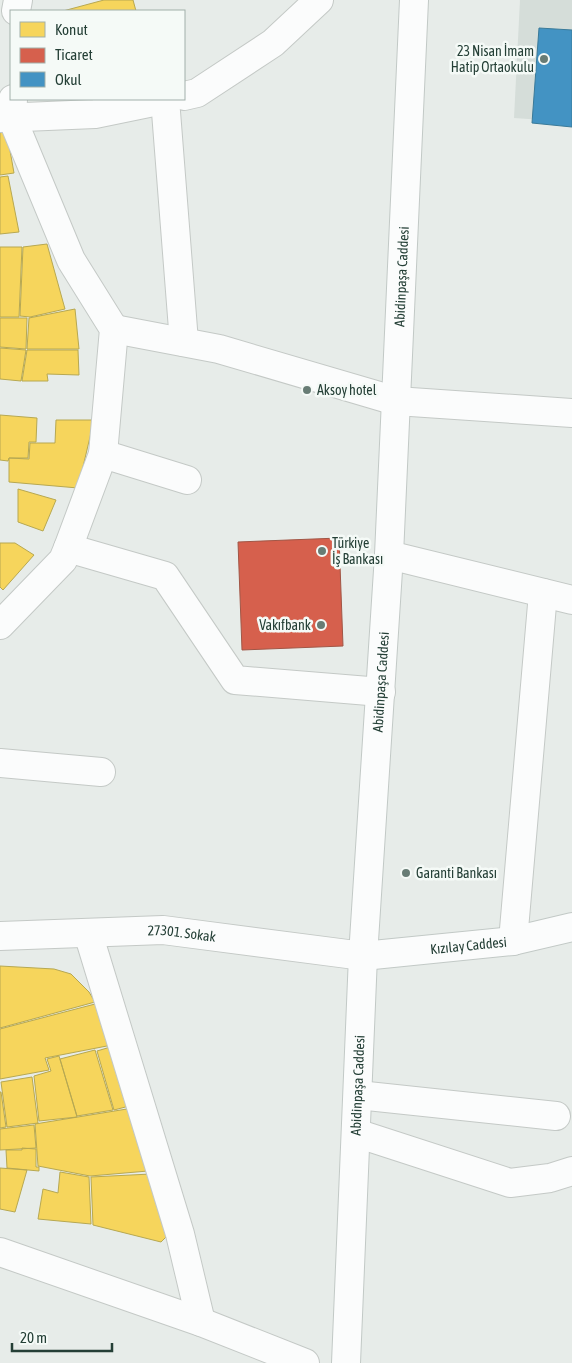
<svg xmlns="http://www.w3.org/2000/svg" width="572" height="1363" font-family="'Asap Condensed',sans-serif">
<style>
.built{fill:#d5ddd9}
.homes{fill:#f6d55c;stroke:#b7a851}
.shops{fill:#d6604d;stroke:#a15646}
.schools{fill:#4393c3;stroke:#3a7a99}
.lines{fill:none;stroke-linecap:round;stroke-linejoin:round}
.street-casing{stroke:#c4c9c6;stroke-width:30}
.secondary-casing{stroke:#c2c9c6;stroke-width:30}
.street{stroke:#fbfcfc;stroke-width:28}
.secondary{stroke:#fbfcfc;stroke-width:28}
.poi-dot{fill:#687c75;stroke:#f5faf7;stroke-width:2}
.labels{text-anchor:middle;stroke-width:5;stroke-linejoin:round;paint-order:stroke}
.poi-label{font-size:14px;fill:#243f36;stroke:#f5faf7;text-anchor:start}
.street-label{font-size:14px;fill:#243f36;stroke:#f5faf7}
</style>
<rect width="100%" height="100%" fill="#e7ece9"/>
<path class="built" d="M520 0H572V122L514 118Z"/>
<path class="homes" d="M104 0H133L136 11H63Z
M6 128 14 173 0 175V129Z
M8 176 19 232 0 234V177Z
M47 244 65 309 30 317 20 316 23 247Z
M0 247H22L19 317H0Z
M75 309 79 349H27L29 318Z
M0 318H27L26 349 0 347Z
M0 348 26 350 21 381 0 379Z
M27 350H78L79 375 47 374 48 381H22Z
M0 415 37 418 36 442H29L28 458H9L8 461 0 460Z
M56 420H94L78 488 9 482V458L29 459 30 443H55Z
M18 489 56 500 43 531 18 522Z
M0 543H15L34 555 3 590 0 587Z
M0 966 54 969 71 974 89 992 95 1002 0 1028Z
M95 1004 112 1045 45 1058 49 1070 0 1079V1029Z
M117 1045 133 1105 114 1110 97 1051Z
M95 1050 113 1110 77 1116 60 1059Z
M59 1056 77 1117 39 1121 34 1076 51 1071 47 1059Z
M32 1077 38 1123 7 1127 1 1082Z
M0 1092H1L6 1127 0 1128Z
M133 1108 148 1171 90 1176 38 1166 35 1124Z
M34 1125 36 1148 0 1150V1129Z
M22 1148 36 1149V1167H39V1171L7 1168 6 1150H22Z
M0 1168 27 1170 15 1212 0 1209Z
M60 1172 89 1177 91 1224 38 1219 43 1189 58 1193Z
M151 1174 170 1233 161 1242 93 1225 91 1177Z"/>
<path class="shops" d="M339 538 343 646 242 650 238 542Z"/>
<path class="schools" d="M539 28 572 30V127L532 123Z"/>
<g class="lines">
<defs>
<g id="street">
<path d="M16 11 18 0"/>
<path d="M184 96 197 93 273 43 319 0"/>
<path d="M165 99 184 342"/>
<path d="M0 118 95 114 168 99"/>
<path d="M114 329 219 349 396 401 572 413"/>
<path d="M103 454 187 480"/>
<path d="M68 548 165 576 235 680 381 692"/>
<path d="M389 555 572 600"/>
<path d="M0 625 63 560 68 548 103 454 114 329 71 260 12 118 13 99"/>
<path d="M0 763 101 772"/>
<path d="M88 933 180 1234 201 1322"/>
<path id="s1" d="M0 936 163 930 363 956"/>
<path d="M513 941 543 593"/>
<path d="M358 1095 556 1116"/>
<path d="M356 1133 510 1183 550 1178 572 1171"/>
<path d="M0 1252 201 1322 305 1363"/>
</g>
<g id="secondary">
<path id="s2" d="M363 956 513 941 572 927"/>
<path id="s3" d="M346 1363 363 956 389 555 414 0"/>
</g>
</defs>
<use href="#street" class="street-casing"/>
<use href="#secondary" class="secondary-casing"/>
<use href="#street" class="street"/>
<use href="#secondary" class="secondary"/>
</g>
<g class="poi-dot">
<circle cx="544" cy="59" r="5"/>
<circle cx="307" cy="390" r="5"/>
<circle cx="322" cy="551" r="5"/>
<circle cx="321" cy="625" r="5"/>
<circle cx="406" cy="873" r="5"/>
</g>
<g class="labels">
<g class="poi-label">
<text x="534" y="56" text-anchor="end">23 Nisan İmam<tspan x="534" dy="16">Hatip Ortaokulu</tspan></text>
<text x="317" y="395">Aksoy hotel</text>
<text x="332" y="548">Türkiye<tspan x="332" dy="16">İş Bankası</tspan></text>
<text x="311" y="630" text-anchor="end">Vakıfbank</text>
<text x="416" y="878">Garanti Bankası</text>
</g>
<g class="street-label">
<text dy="5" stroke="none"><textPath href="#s3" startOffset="1088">Abidinpaşa Caddesi</textPath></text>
<text dy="5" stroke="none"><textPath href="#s3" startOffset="682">Abidinpaşa Caddesi</textPath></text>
<text dy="5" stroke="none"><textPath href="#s1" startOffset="182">27301. Sokak</textPath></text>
<text dy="5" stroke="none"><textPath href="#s2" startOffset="106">Kızılay Caddesi</textPath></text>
<text dy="5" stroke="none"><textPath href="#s3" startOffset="278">Abidinpaşa Caddesi</textPath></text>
</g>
</g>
<rect x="10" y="10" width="175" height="90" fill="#f5faf7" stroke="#a1afaa"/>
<rect x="20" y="22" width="25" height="15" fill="#f6d55c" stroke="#a1afaa"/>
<text x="55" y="35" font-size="15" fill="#243f36">Konut</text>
<rect x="20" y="48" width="25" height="15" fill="#d6604d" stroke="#a1afaa"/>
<text x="55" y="60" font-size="15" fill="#243f36">Ticaret</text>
<rect x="20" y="72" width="25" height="15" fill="#4393c3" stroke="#a1afaa"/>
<text x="55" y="85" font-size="15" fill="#243f36">Okul</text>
<path d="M12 1343v8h100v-8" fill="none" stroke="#243f36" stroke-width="2.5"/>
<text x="20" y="1343" font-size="15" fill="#243f36" stroke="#f5faf7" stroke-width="4" paint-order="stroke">20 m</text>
</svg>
